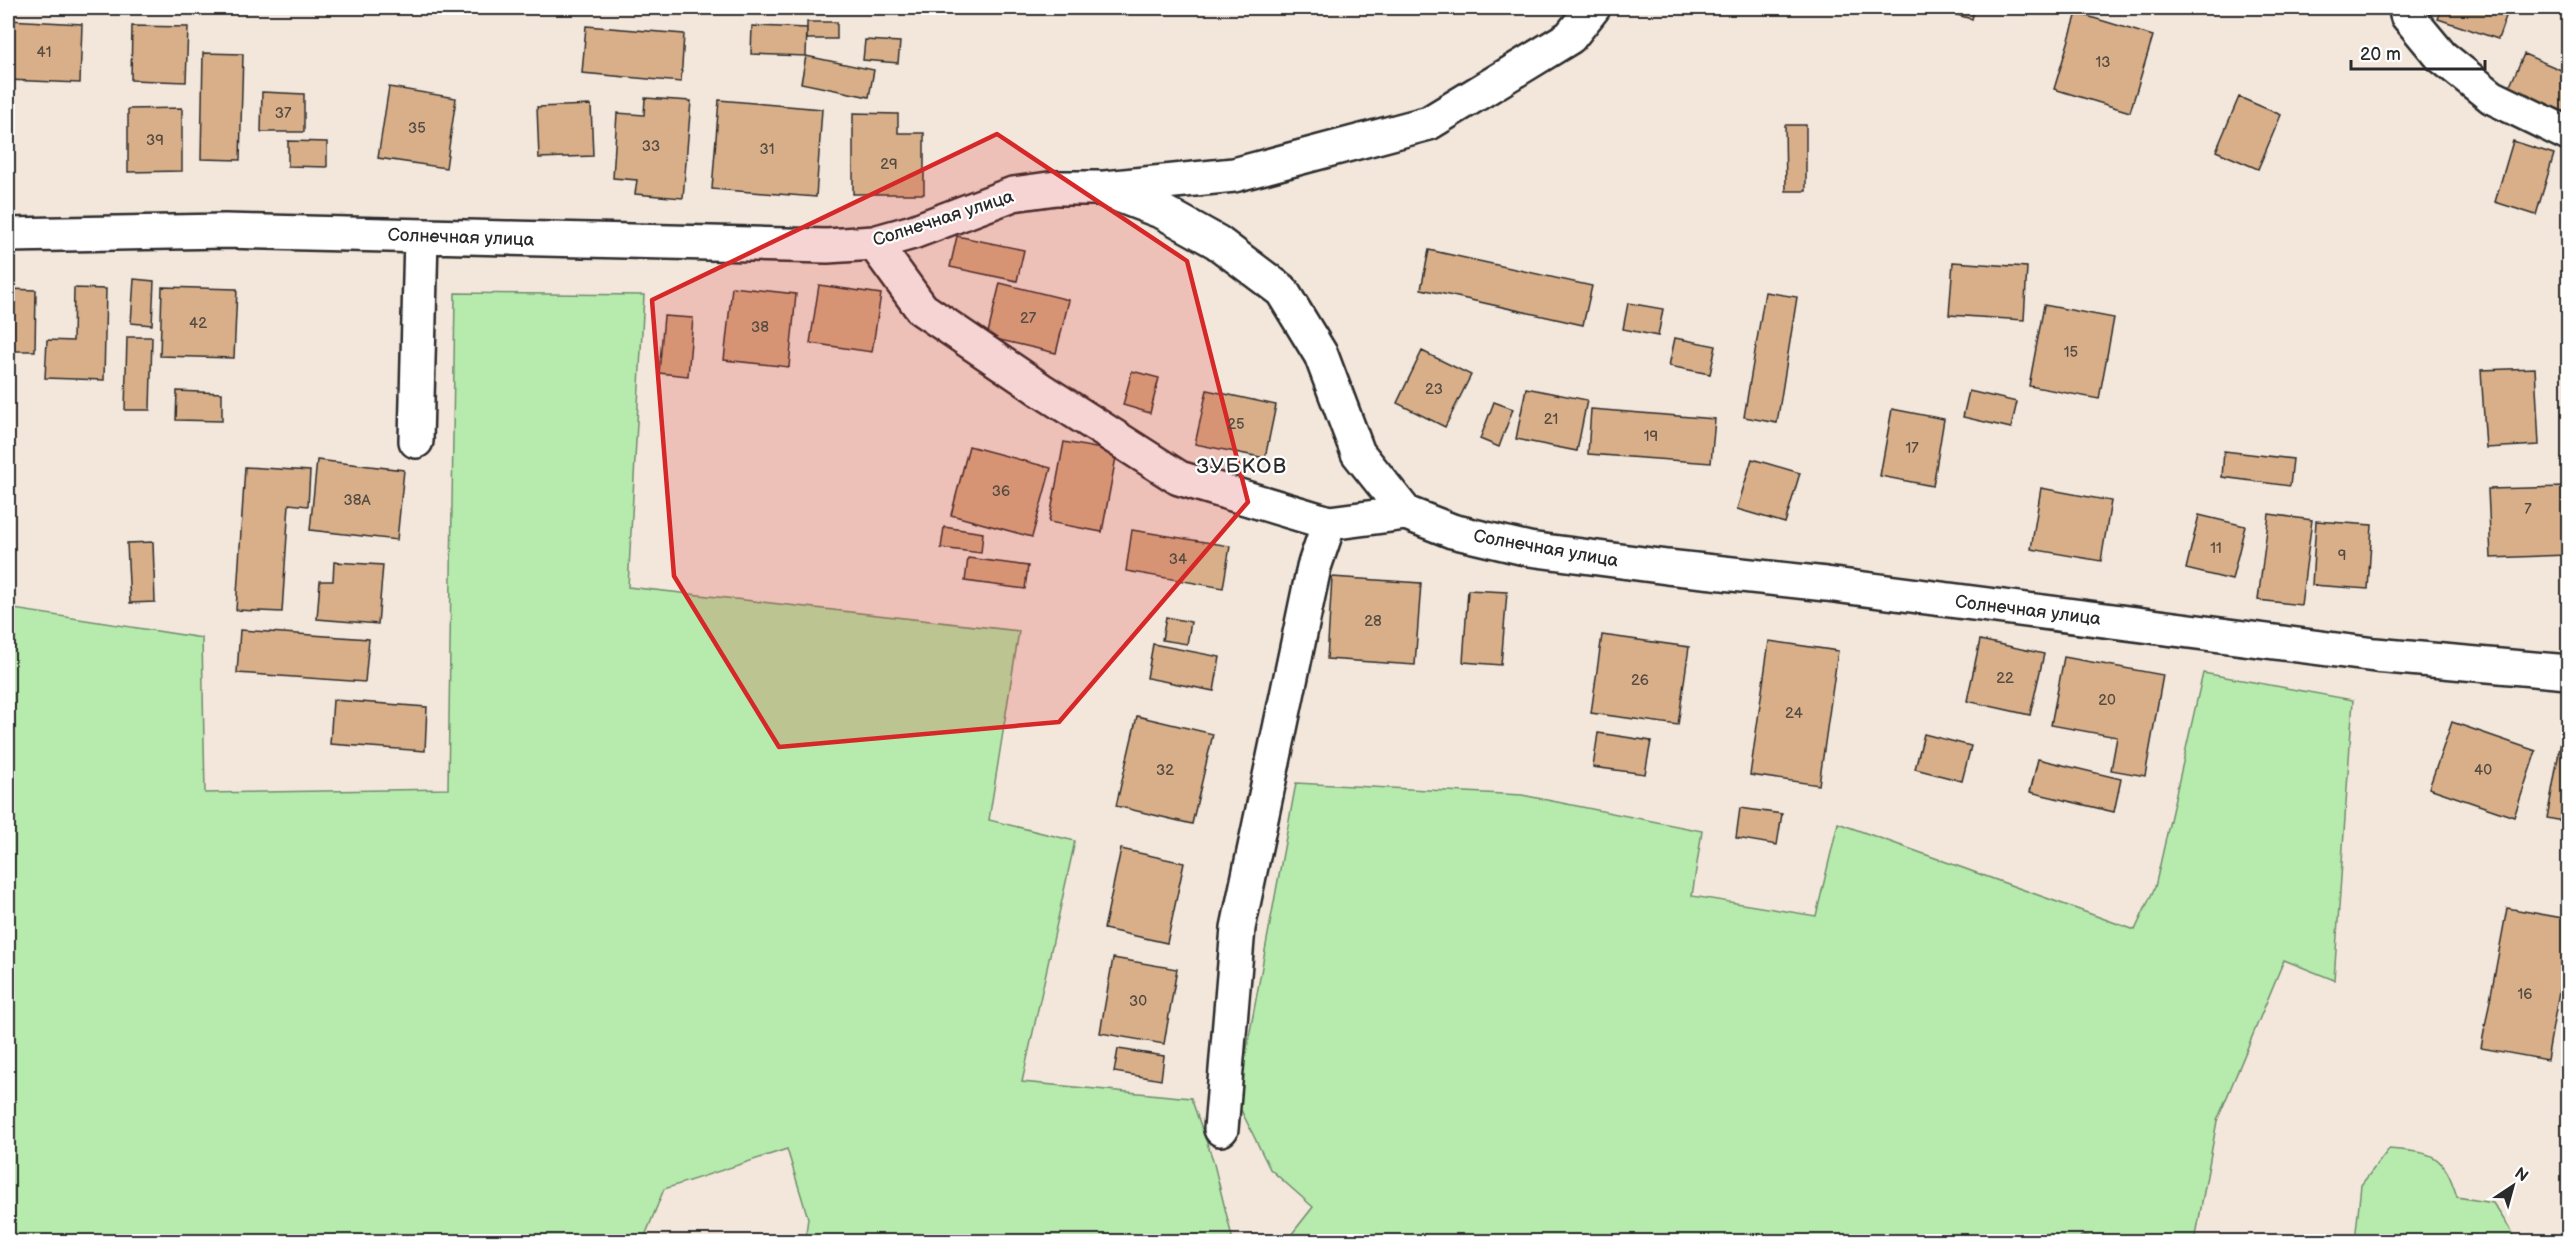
<svg xmlns="http://www.w3.org/2000/svg" width="2576" height="1249" font-family="'Balsamiq Sans',sans-serif">
<style>
.green{fill:#b6ebad;stroke:#708b6c;stroke-width:1.5}
.building{fill:#d8af89;stroke:#2b2b2b;stroke-width:1.5}
.lines{fill:none;stroke-linecap:round;stroke-linejoin:round}
.minor-casing{stroke:#2b2b2b;stroke-width:38}
.minor{stroke:#fff;stroke-width:33}
.marked{fill:#d62828;fill-opacity:0.2;stroke:#d62828;stroke-width:4.5;stroke-linejoin:round}
.labels{text-anchor:middle;stroke-width:4.5;stroke-linejoin:round;paint-order:stroke}
.number-label{font-size:15px;fill:#564c42}
.street-label{font-size:18px;fill:#2b2b2b;stroke:#fff}
.quarter-label{font-size:21px;letter-spacing:1.5px;fill:#2b2b2b;stroke:#fff}
</style>
<rect width="100%" height="100%" fill="#f3e7dc"/>
<filter id="ink" filterUnits="userSpaceOnUse"><feTurbulence type="fractalNoise" baseFrequency=".0167" numOctaves="2"/><feDisplacementMap in="SourceGraphic" scale="12" xChannelSelector="R" yChannelSelector="G"/><feConvolveMatrix kernelMatrix="1 2 1 2 8 2 1 2 1" color-interpolation-filters="sRGB"/></filter>
<g filter="url(#ink)">
<path class="green" d="M455 293 644 295 628 587 1019 631 989 820 1075 841 1022 1082 1191 1098 1213 1160 1233 1241H805L808 1218 787 1149 664 1189 643 1241H8V608L202 638 205 793 448 789Z
M2203 673 2353 700 2334 980 2284 960 2217 1121 2195 1241H2113L2081 1235V1242L1293 1241 1291 1235 1313 1207 1270 1169 1237 1102 1296 783 1522 795 1702 831 1692 896 1816 916 1838 823 2135 930 2155 887Z
M2389 1149C2433 1153 2443 1152 2457 1197L2493 1203 2518 1241H2355L2361 1185Z"/>
<path class="building" d="M1932 8H1975L1972 19Z
M2442 8H2509L2498 39 2438 19Z
M2077 13 2153 36 2130 112 2054 89Z
M8 20 82 24 80 83 8 80Z
M807 22H837V39H807Z
M132 26 188 27 186 82 131 80Z
M586 26 684 34 681 82 582 73Z
M752 26 807 28 806 56 751 54Z
M865 40 900 42 898 63 863 60Z
M203 53 243 54 240 160 201 159Z
M2524 54 2568 73V113L2509 88Z
M806 56 874 70 869 97 801 83Z
M389 87 456 98 446 168 378 158Z
M262 92 304 94V132H261Z
M2239 97 2281 115 2258 169 2216 151Z
M645 98 691 101 683 198 635 194 637 180 613 178 617 113 644 115Z
M719 100 822 109 816 197 712 189Z
M591 105 593 156 539 158 537 107Z
M182 108V171L128 172V109Z
M853 113 898 114V133H924V194H853Z
M1785 125H1806V191H1786Z
M288 141 327 142V167L288 166Z
M2513 141 2554 154 2536 215 2495 202Z
M957 236 1024 250 1017 281 950 267Z
M1429 250 1592 286 1583 325 1421 289Z
M1953 262 2027 267 2024 320 1949 315Z
M134 279 154 281 152 325 131 323Z
M1000 283 1069 300 1056 353 987 337Z
M819 285 881 294 872 352 810 343Z
M162 287 237 289 234 358 160 356Z
M732 287 796 294 789 367 724 360Z
M74 288 106 289 104 380 45 378 47 340 73 341Z
M8 289 36 290 35 351H8Z
M1765 292 1797 297 1777 423 1744 417Z
M1628 303 1663 309 1658 336 1623 329Z
M2044 305 2114 318 2099 399 2029 386Z
M664 316 693 318 688 376 659 373Z
M127 337H152L150 410H125Z
M1675 338 1716 346 1710 374 1669 366Z
M1422 351 1471 375 1445 427 1397 403Z
M2535 368 2539 445 2486 448 2481 370Z
M1132 371 1159 378 1150 413 1123 405Z
M1526 388 1587 400 1577 451 1516 439Z
M1207 390 1276 405 1265 458 1195 444Z
M177 391 222 393V421L176 420Z
M1969 391 2017 402 2011 428 1963 417Z
M1494 402 1513 409 1499 447 1480 439Z
M1591 409 1715 419 1711 463 1588 454Z
M1892 409 1944 419 1933 486 1880 476Z
M1064 442 1117 452 1102 532 1049 522Z
M969 446 1051 468 1032 537 951 515Z
M2224 451 2293 459 2290 486 2222 477Z
M1752 459 1800 473 1785 523 1737 509Z
M317 460 404 470 397 540 310 530Z
M245 467 310 471 308 506 289 504 282 612 236 610Z
M2567 487 2568 555 2491 558 2488 489Z
M2041 488 2111 501 2101 561 2031 549Z
M2269 514 2312 520 2301 605 2258 600Z
M2199 515 2245 526 2232 580 2186 569Z
M2316 521 2372 525 2368 589 2312 585Z
M944 527 983 533 981 553 941 548Z
M1132 530 1230 546 1223 588 1126 571Z
M153 542 155 602 130 603 127 543Z
M968 558 1028 566 1025 589 965 581Z
M334 562 383 565 378 624 317 619 320 581H333Z
M1332 577 1421 583 1415 665 1327 659Z
M1468 590 1507 592 1501 665 1463 662Z
M1166 617 1191 622 1187 644 1162 640Z
M240 630 369 639 365 682 237 673Z
M1602 635 1689 647 1678 725 1591 713Z
M1980 640 2044 654 2030 715 1967 701Z
M1769 641 1838 651 1819 785 1750 775Z
M1153 644 1220 657 1214 691 1147 678Z
M2064 657 2163 675 2145 776 2111 770 2117 737 2051 725Z
M333 700 427 707 425 751 330 744Z
M1137 716 1213 734 1192 824 1116 806Z
M2452 722 2536 751 2514 817 2429 788Z
M2563 730 2568 731V822L2547 818Z
M1598 733 1651 741 1645 774 1593 767Z
M1924 734 1971 746 1962 781 1915 769Z
M2038 759 2121 779 2114 812 2030 792Z
M1740 808 1782 814 1777 845 1736 838Z
M1121 849 1184 863 1167 943 1104 929Z
M2507 908 2568 919V940L2547 1060 2481 1048Z
M1113 958 1177 969 1164 1044 1100 1033Z
M1118 1049 1164 1056 1161 1080 1114 1072Z"/>
<g class="lines">
<defs>
<path id="minor" d="M2406 8 2407 15 2441 56 2492 97 2568 134
M1105 188 1234 175 1429 123 1570 37 1593 8
M8 235 225 231 827 246 874 243 913 232 1013 194 1056 188H1100L1163 212 1217 242 1282 291 1321 355 1358 453 1406 513 1452 531 1529 549 1667 567 1826 584 2375 655 2568 672
M874 243 922 309 1041 390 1179 478 1329 523
M416 441 421 236
M1221 1129 1238 928 1314 567 1329 523 1406 513"/>
</defs>
<use href="#minor" class="minor-casing"/>
<use href="#minor" class="minor"/>
</g>
</g>
<path class="marked" d="M997 134 1187 261 1248 502 1059 722 779 747 674 576 652 300Z"/>
<g class="labels">
<g class="number-label">
<text x="44" y="57">41</text>
<text x="2103" y="67">13</text>
<text x="283" y="118">37</text>
<text x="417" y="133">35</text>
<text x="155" y="145">39</text>
<text x="651" y="151">33</text>
<text x="767" y="154">31</text>
<text x="889" y="169">29</text>
<text x="1028" y="323">27</text>
<text x="198" y="328">42</text>
<text x="760" y="332">38</text>
<text x="2071" y="357">15</text>
<text x="1434" y="394">23</text>
<text x="1551" y="424">21</text>
<text x="1236" y="429">25</text>
<text x="1651" y="441">19</text>
<text x="1912" y="453">17</text>
<text x="1001" y="496">36</text>
<text x="357" y="505">38А</text>
<text x="2528" y="514">7</text>
<text x="2216" y="553">11</text>
<text x="2342" y="560">9</text>
<text x="1178" y="564">34</text>
<text x="1373" y="626">28</text>
<text x="2005" y="683">22</text>
<text x="1640" y="685">26</text>
<text x="2107" y="705">20</text>
<text x="1794" y="718">24</text>
<text x="1165" y="775">32</text>
<text x="2483" y="775">40</text>
<text x="2525" y="999">16</text>
<text x="1138" y="1006">30</text>
</g>
<g class="street-label">
<text transform="translate(943 218) rotate(-18)" y="6">Солнечная улица</text>
<text transform="translate(461 237) rotate(2)" y="6">Солнечная улица</text>
<text transform="translate(1546 548) rotate(10)" y="6">Солнечная улица</text>
<text transform="translate(2028 610) rotate(7)" y="6">Солнечная улица</text>
</g>
<g class="quarter-label">
<text x="1242" y="473">ЗУБКОВ</text>
</g>
</g>
<rect width="2576" height="1249" fill="none" stroke="#fff" stroke-width="30"/>
<rect x="15" y="15" width="2546" height="1219" fill="none" stroke="#2b2b2b" stroke-width="2" filter="url(#ink)"/>
<g transform="translate(2513 1186) rotate(36)" stroke="#ffffff" stroke-width="4.5" paint-order="stroke">
<path d="M0-4.5L10 22L0 15L-10 22Z" fill="#2b2b2b"/>
<text y="-9" font-size="16" font-weight="bold" text-anchor="middle" fill="#2b2b2b">N</text>
</g>
<path d="M2351 60v9h134v-9" fill="none" stroke="#2b2b2b" stroke-width="3"/>
<text x="2360" y="60" font-size="18" fill="#2b2b2b" stroke="#ffffff" stroke-width="4.5" paint-order="stroke">20 m</text>
</svg>
